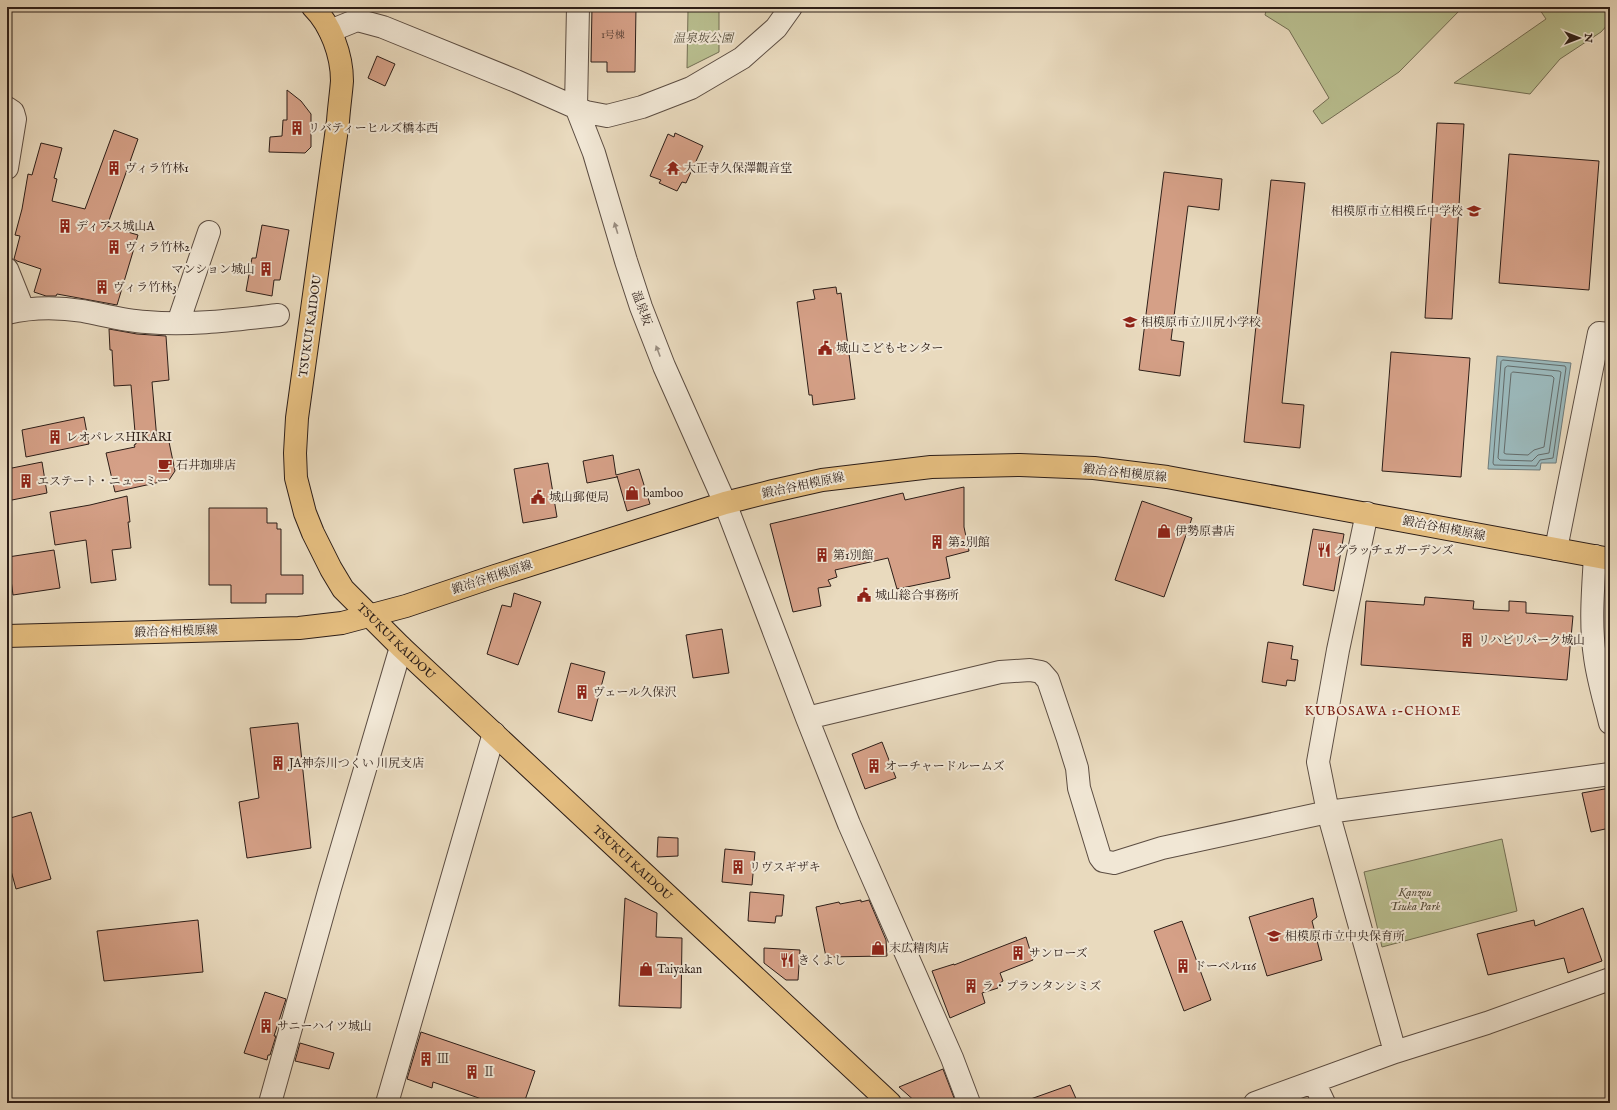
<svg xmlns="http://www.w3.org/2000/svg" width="1617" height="1110" font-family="'IM FELL English','Noto Serif JP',serif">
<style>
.green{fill:#b9bf90;stroke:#736e54}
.water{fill:#9bb8ba;stroke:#6f7a79}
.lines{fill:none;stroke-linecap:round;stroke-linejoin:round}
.shore{stroke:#646b69;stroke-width:1}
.building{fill:#d5a087;stroke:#2d1e18}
.minor-casing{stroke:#5c4d42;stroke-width:24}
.major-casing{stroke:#2d1e18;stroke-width:24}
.highway-casing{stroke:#2d1e18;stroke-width:24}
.minor{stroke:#f1e7d5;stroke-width:22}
.major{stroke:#e4bd7f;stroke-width:22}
.highway{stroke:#e4bd7f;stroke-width:22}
.oneway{fill:#998d80}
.labels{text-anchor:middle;stroke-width:4;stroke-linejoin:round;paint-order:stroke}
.number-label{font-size:10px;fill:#573e34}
.park-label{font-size:12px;font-style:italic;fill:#574e3c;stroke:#f1e7d5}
.poi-label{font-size:12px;fill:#2d1e18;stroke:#f1e7d5;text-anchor:start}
.street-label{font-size:12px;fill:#2d1e18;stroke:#f1e7d5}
.neighbourhood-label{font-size:13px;letter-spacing:1px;fill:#7a1f14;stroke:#f1e7d5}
</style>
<rect width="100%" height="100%" fill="#e9dabe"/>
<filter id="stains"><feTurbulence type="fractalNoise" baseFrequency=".005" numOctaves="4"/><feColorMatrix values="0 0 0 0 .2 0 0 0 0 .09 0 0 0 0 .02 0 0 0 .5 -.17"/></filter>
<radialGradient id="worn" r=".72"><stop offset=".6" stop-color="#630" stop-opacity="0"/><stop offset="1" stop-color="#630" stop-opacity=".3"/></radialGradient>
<path class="green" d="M1267 7H1463L1399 72 1322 124 1313 111 1329 98 1289 30 1265 15Z
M1538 7H1610V22L1601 32 1560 59 1530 94 1454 83 1546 19Z
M719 8V52L687 68 688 10Z
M1502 839 1517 911 1382 947 1364 872Z"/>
<path class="water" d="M1497 356 1571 363 1556 463H1541L1540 470 1488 469Z"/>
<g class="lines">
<path class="shore" d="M1503 360 1565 366 1566 368 1553 458 1540 460 1536 466 1494 465 1493 463 1501 362Z
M1508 366 1559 371 1561 372 1549 453 1538 455 1532 461 1500 460 1498 458 1505 368Z
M1513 372 1552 376 1554 378 1544 447 1534 450 1528 455 1506 454 1504 453 1511 374Z"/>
</g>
<path class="building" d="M592 7H636L635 72H607V62H591Z
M377 56 395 64 385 86 368 78Z
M287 90 301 101 311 114V147L305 153 269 152 270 137 282 136 283 120H287Z
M1437 123 1464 124 1452 319 1425 318Z
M114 130 138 139 107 226 138 235 117 305 57 294 56 296H46L34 292 41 269 17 261 14 259 20 236 15 235 22 209 28 174 32 175 41 143 62 148 54 178 57 179 52 201 85 209Z
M675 133 703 146 686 183 682 182 677 191 659 183 661 180 650 176 668 134 674 137Z
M1509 154 1599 161 1589 290 1499 283Z
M1164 172 1222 179 1219 210 1188 206 1171 340 1184 342 1180 376 1139 370Z
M1271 180 1305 183 1282 403 1304 405 1300 448 1244 442Z
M262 225 289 230 280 280H274L272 296 246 291 252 258H256Z
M836 287 837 294 841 293 855 399 813 405 812 395H809L797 302 815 299 813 290Z
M109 329 137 334 166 336 169 380 152 382 157 440 168 437 175 471 169 480 115 492 106 453 135 447 134 445 136 444 131 385 114 386 112 350H110Z
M1391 352 1470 358 1461 477 1382 471Z
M84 417 89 444 26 457 22 430Z
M613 455 616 475 639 469 650 504 627 511 617 476V477L587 483 583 461Z
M42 462 47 493 7 501V469Z
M548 463 557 517 523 523 514 469Z
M964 487V527L969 551 946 557 950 578 897 589 888 558 835 570 837 577 828 580 831 586 818 588 821 606 793 612 770 524 903 493 905 500Z
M127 496 130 522H128L131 548 112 550 116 580 91 583 86 540 55 545 50 512 90 505Z
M1142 501 1192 518 1164 597 1115 580Z
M209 508H267V523H277V529H281V575H303V594H266V603H231V585H209Z
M1313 529 1344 534 1334 591 1303 585Z
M54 550 60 588 13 595 8 557Z
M514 593 541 602 518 665 487 654 502 605 511 607Z
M1425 597 1474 601 1473 609 1509 611V601L1526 602V613L1573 616 1567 680 1361 665 1366 601 1424 605Z
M722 629 729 673 693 678 686 635Z
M1268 642 1293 646 1291 659 1298 660 1295 681 1287 680 1286 686 1262 682Z
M571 663 605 672 592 721 558 712Z
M298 723 311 848 247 858 239 802 259 798 250 728Z
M882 742 896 778 865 789 852 754Z
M1610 788V828L1591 832 1582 793Z
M31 812 51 879 16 889 7 856V819Z
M658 837 678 838V856L657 857Z
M725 849 755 852 752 885 722 882Z
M750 892 784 895 782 916H776L775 923 748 921Z
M625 898 657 913 656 937 682 938 681 1008 619 1006Z
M1313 898 1317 917 1312 921 1322 960 1267 976 1249 917Z
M861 900V902L869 900 886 940 887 956 826 957 816 907 839 902 840 904Z
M1583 908 1602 961 1568 973 1564 958 1488 975 1477 934 1534 920 1535 926Z
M198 920 203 972 104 981 97 931Z
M1182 921 1211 1000 1184 1011 1154 931Z
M1026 937 1033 960 1000 973 1003 981 998 984V988L982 993 985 1003 950 1018 932 971 954 964V965Z
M764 948 800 950 798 980H786L764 963Z
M265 992 286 999 274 1036H276L270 1055H268L267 1060 244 1053Z
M421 1032 535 1071 524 1103H493L433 1082 432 1088 407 1079Z
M300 1043 334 1053 329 1069 295 1061Z
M943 1069 956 1103H917L899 1087Z
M1070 1085 1078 1103H1026L1025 1101Z"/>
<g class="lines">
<defs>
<path id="minor" d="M578 7 576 107 594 153 626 261 641 307 664 366 725 503 807 718 849 824 952 1058 969 1103
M330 31 357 20 383 27 516 81 586 112 607 116 642 107 691 88 742 58 776 28 791 7
M7 108 13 112 15 119 7 168
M7 269 23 309
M7 313C32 307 58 307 83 311 104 315 125 321 146 322 190 326 234 320 278 315
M178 323 209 232
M1367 513 1338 650 1318 762 1328 812 1395 1052
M1556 549 1599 333 1610 334
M1595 556C1593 590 1590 624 1595 657 1598 680 1605 702 1610 723
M807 718 1000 672 1030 670 1041 672 1048 680 1068 739 1077 768 1079 788 1100 857 1103 861 1114 863 1162 848 1328 812 1610 774
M1314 1082 1324 1103
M270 1103 330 888 401 647
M387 1103 494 733
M1255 1103 1395 1052 1487 1023 1610 979"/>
<path id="major" d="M7 636 299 628 342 623 406 606 495 576 725 503 773 491 822 480 931 467 1020 465 1094 468 1167 477 1610 559"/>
<g id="highway">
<path id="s1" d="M313 7C331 25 342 55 342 81 341 94 339 107 338 121L297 418 295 453 296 478 305 513 313 533 331 569 343 589 401 647 890 1103"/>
</g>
</defs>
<use href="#minor" class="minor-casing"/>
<use href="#major" class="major-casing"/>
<use href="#highway" class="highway-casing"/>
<use href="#minor" class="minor"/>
<use href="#major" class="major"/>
<use href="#highway" class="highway"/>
</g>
<defs><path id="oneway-solid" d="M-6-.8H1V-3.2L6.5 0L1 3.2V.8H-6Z"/></defs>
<g class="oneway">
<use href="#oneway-solid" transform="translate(616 228) rotate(-107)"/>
<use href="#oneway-solid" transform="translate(658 351) rotate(-111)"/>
</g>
<defs>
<symbol id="building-bare" viewBox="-9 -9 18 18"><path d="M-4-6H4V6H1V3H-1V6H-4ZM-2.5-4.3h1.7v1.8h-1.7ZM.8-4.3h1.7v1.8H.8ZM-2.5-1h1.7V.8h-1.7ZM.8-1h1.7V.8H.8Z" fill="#8f2418" stroke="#f1e7d5" stroke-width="2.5" paint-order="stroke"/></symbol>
<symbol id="temple-bare" viewBox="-9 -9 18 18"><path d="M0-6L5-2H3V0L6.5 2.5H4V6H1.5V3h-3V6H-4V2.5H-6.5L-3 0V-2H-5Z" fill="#8f2418" stroke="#f1e7d5" stroke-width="2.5" paint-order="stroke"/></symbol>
<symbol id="school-bare" viewBox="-9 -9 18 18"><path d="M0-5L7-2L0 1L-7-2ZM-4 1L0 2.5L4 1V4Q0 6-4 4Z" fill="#8f2418" stroke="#f1e7d5" stroke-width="2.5" paint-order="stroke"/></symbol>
<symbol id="civic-bare" viewBox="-9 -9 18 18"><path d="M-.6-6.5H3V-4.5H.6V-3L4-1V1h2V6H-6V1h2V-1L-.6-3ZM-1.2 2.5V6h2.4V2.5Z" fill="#8f2418" stroke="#f1e7d5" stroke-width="2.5" paint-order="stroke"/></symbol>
<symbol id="cafe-bare" viewBox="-9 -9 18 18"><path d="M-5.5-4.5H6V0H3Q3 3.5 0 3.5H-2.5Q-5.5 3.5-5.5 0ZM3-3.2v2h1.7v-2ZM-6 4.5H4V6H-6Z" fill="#8f2418" stroke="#f1e7d5" stroke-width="2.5" paint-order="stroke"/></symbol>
<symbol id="shop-bare" viewBox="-9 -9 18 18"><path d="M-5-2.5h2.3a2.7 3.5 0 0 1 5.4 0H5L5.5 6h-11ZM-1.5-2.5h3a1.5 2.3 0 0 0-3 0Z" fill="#8f2418" stroke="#f1e7d5" stroke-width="2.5" paint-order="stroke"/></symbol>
<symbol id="restaurant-bare" viewBox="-9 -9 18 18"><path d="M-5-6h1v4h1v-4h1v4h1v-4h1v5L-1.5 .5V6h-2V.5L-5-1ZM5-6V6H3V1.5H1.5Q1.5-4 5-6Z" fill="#8f2418" stroke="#f1e7d5" stroke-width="2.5" paint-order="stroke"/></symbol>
</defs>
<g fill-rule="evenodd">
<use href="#building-bare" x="287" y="118" width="20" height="20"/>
<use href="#building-bare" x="104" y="158" width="20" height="20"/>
<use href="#temple-bare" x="663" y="158" width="20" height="20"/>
<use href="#school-bare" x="1464" y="201" width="20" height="20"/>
<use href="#building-bare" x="55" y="216" width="20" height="20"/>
<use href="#building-bare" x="104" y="237" width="20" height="20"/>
<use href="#building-bare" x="256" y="259" width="20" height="20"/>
<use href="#building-bare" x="92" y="277" width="20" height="20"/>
<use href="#school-bare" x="1120" y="312" width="20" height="20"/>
<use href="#civic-bare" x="815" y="338" width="20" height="20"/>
<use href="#building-bare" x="45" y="427" width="20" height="20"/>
<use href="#cafe-bare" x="155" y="455" width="20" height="20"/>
<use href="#building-bare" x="16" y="471" width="20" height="20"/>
<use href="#shop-bare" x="622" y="483" width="20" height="20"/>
<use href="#civic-bare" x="528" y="487" width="20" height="20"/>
<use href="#shop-bare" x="1154" y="521" width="20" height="20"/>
<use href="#building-bare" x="927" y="532" width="20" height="20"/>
<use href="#restaurant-bare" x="1314" y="540" width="20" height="20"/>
<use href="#building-bare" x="812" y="545" width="20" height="20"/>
<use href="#civic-bare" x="854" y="585" width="20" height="20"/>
<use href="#building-bare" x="1457" y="630" width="20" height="20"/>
<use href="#building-bare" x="572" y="682" width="20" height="20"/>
<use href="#building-bare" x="268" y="753" width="20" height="20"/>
<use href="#building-bare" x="864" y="756" width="20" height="20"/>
<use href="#building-bare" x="728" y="857" width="20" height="20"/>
<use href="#school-bare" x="1264" y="926" width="20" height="20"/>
<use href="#shop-bare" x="868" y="938" width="20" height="20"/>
<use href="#building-bare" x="1008" y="943" width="20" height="20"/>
<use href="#restaurant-bare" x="777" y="950" width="20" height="20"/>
<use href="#building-bare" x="1173" y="956" width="20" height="20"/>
<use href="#shop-bare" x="636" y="959" width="20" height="20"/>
<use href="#building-bare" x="961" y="976" width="20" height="20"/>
<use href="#building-bare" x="256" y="1016" width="20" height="20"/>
<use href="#building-bare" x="416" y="1049" width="20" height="20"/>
<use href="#building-bare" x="462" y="1062" width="20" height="20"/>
</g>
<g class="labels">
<g class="number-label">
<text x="613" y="38">1号棟</text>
</g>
<g class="park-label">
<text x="703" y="42">温泉坂公園</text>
<text x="1415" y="896">Kanzou<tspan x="1415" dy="14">Tsuka Park</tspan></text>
</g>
<g class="poi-label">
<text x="308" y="132">リバティーヒルズ橋本西</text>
<text x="125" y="172">ヴィラ竹林1</text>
<text x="684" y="172">大正寺久保澤觀音堂</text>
<text x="1463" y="215" text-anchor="end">相模原市立相模丘中学校</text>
<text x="76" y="230">ディアス城山A</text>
<text x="125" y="251">ヴィラ竹林2</text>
<text x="255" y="273" text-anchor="end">マンション城山</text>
<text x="113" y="291">ヴィラ竹林3</text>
<text x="1141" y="326">相模原市立川尻小学校</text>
<text x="836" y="352">城山こどもセンター</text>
<text x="66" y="441">レオパレスHIKARI</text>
<text x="176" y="469">石井珈琲店</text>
<text x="37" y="485">エステート・ニューミー</text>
<text x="643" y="497">bamboo</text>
<text x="549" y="501">城山郵便局</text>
<text x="1175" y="535">伊勢原書店</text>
<text x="948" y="546">第2別館</text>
<text x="1335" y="554">グラッチェガーデンズ</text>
<text x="833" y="559">第1別館</text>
<text x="875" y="599">城山総合事務所</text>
<text x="1478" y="644">リハビリパーク城山</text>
<text x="593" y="696">ヴェール久保沢</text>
<text x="289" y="767">JA神奈川つくい 川尻支店</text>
<text x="885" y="770">オーチャードルームズ</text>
<text x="749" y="871">リヴスギザキ</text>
<text x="1285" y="940">相模原市立中央保育所</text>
<text x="889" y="952">末広精肉店</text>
<text x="1029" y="957">サンローズ</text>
<text x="798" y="964">きくよし</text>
<text x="1194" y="970">ドーベル116</text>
<text x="657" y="973">Taiyakan</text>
<text x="982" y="990">ラ・プランタンシミズ</text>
<text x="277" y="1030">サニーハイツ城山</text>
<text x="437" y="1063">Ⅲ</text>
<text x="483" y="1076">Ⅱ</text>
</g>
<g class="street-label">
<text transform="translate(642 308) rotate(70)" y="4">温泉坂</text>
<text transform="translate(310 326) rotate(-82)" y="4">TSUKUI KAIDOU</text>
<text transform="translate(1125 473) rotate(6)" y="4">鍛冶谷相模原線</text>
<text transform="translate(803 485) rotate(-12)" y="4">鍛冶谷相模原線</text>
<text transform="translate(1444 528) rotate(11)" y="4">鍛冶谷相模原線</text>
<text transform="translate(492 577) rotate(-18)" y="4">鍛冶谷相模原線</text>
<text transform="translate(176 631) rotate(-2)" y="4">鍛冶谷相模原線</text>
<text dy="4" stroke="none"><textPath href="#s1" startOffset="677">TSUKUI KAIDOU</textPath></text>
<text dy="4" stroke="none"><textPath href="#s1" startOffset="1001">TSUKUI KAIDOU</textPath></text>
</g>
<g class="neighbourhood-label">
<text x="1383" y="715">KUBOSAWA 1-CHOME</text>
</g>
</g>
<rect width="1617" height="1110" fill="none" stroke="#e9dabe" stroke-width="24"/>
<rect x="8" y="8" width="1601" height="1094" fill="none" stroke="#2d1e18" stroke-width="2"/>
<rect x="12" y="12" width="1593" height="1086" fill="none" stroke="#2d1e18"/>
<g transform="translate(1579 38) rotate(90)" stroke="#f1e7d5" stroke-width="3" paint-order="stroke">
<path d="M0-3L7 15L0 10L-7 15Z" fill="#2d1e18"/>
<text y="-6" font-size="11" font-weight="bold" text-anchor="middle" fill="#2d1e18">N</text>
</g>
<rect width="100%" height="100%" filter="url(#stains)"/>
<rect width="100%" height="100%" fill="url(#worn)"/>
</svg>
